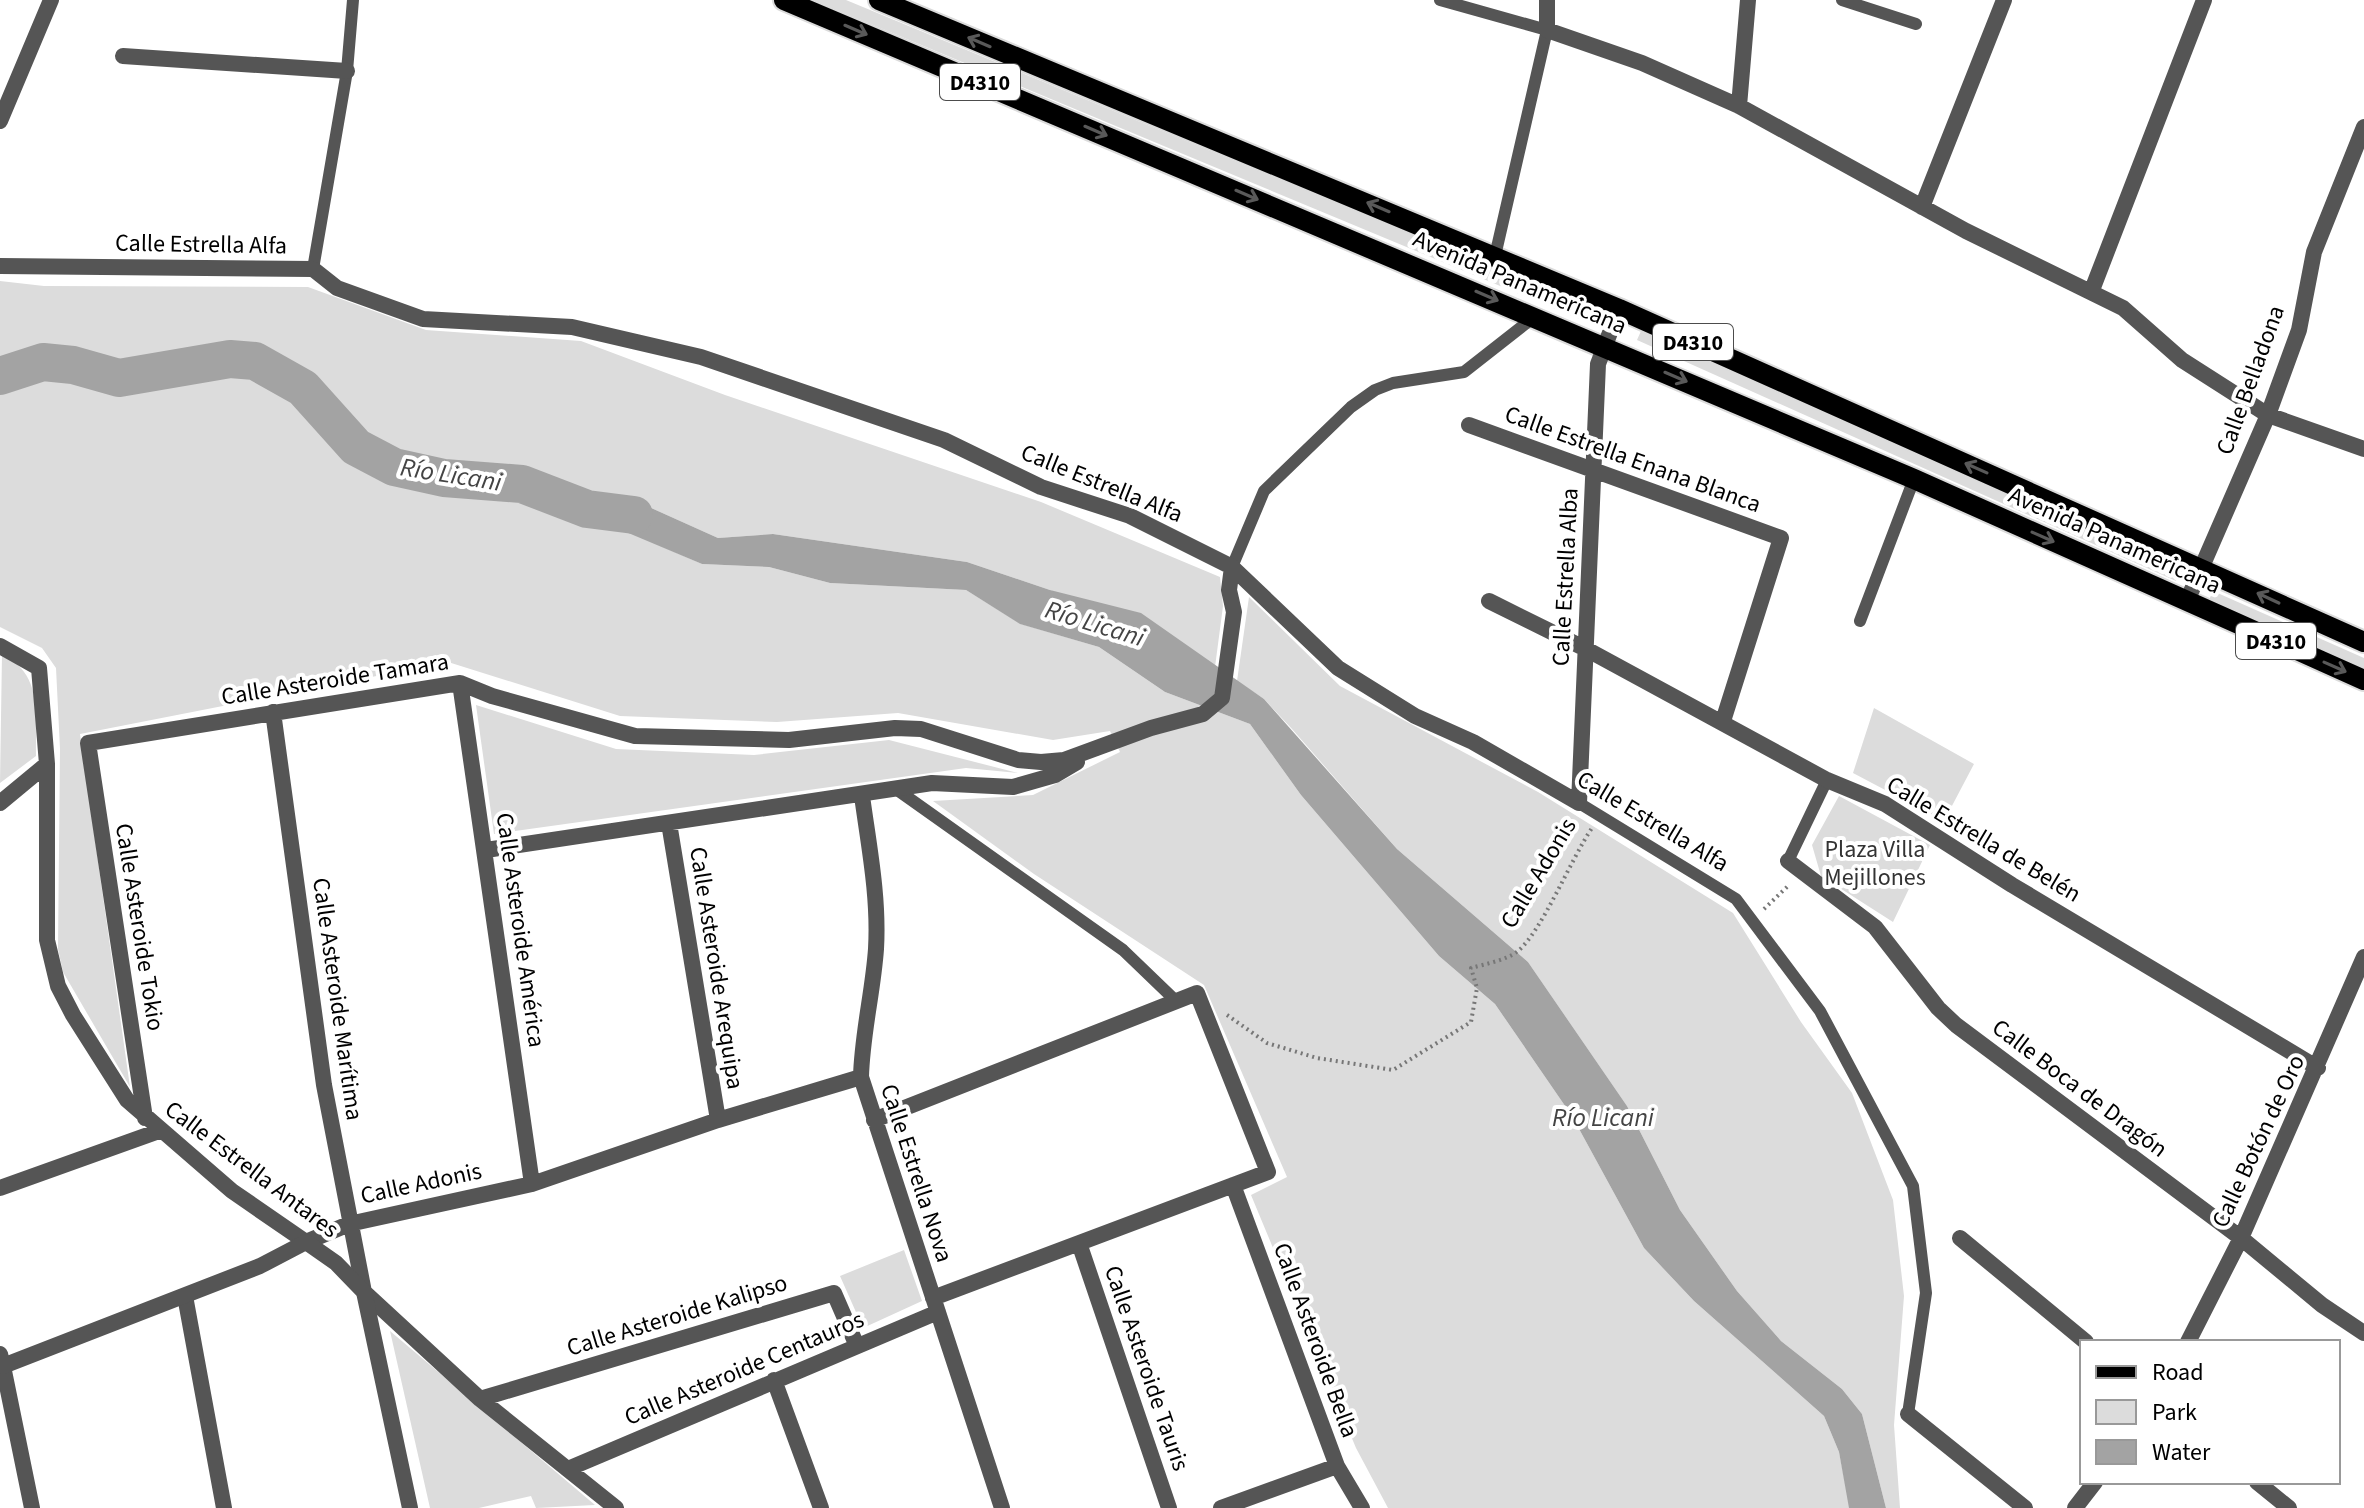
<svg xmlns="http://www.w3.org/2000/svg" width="2364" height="1508" font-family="'Source Sans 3',sans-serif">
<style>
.green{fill:#dcdcdc}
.water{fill:#a3a3a3}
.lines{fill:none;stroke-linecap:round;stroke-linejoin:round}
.river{stroke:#a3a3a3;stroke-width:38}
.primary-casing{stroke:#dbdbdb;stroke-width:24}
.path{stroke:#777;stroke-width:4;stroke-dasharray:2 4;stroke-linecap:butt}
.service{stroke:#555;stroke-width:12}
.minor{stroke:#555;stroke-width:16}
.tertiary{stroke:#555;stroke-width:16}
.primary{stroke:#000;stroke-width:20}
.oneway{stroke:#595959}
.labels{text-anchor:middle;stroke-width:8;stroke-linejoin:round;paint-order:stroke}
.shield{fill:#fff;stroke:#4c4c4c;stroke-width:2}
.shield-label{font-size:22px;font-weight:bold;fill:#000}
.street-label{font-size:24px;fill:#000;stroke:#fff}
.park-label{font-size:24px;fill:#333;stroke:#fff}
.water-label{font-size:26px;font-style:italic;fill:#444;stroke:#fff}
</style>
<rect width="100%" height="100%" fill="#fff"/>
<path class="green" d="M813 0H846L1601 313 1594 325Z
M0 281 44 286 308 287 426 330 581 341 725 395 1041 502 1220 577 1223 606 1215 667 1192 652 1050 590 967 562 773 534 718 538 649 507 580 497 647 540 702 564 769 567 830 583 966 590 1021 624 1099 647 1165 692 1250 724 1301 795 1439 956 1495 1004 1572 1116 1644 1248 1694 1301 1824 1416 1839 1452 1850 1508H1388L1356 1448 1251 1195 1287 1177 1204 985 1034 874 933 801 1033 795 1120 752 1110 731 1053 740 898 713 777 722 620 716 448 662 80 734 130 1087 63 972 58 949 60 749 56 668 42 648 0 627Z
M1641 331 2180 572 2176 581 1637 340Z
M2213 591 2364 658V669L2209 600Z
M1249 597 1340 686 1538 792 1733 913 1801 1022 1852 1093 1893 1200 1904 1296 1894 1425 1900 1508H1886L1862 1414 1842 1389 1781 1341 1737 1291 1680 1210 1627 1106 1528 962 1397 849 1292 729 1264 699 1237 681Z
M2 654C44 675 35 715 36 756L0 783Z
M476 705 616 749 754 755 889 740 1018 773 966 768 494 834Z
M1874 708 1974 764 1944 821 1853 773Z
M1839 796 1930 845 1893 922 1821 876 1812 845Z
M904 1250 922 1301 863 1328 840 1276Z
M390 1331 595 1505 536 1508 531 1496 479 1508H430Z"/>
<path class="water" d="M579 496 649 507 718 538 773 534 967 562 1050 590 1141 613 1264 699 1397 849 1528 962 1627 1106 1680 1210 1737 1291 1781 1341 1842 1389 1862 1414 1886 1508H1849L1839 1452 1824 1416 1694 1301 1644 1248 1572 1116 1495 1004 1439 956 1301 795 1250 724 1165 692 1099 647 1020 624 966 590 830 583 769 567 702 564 588 516Z"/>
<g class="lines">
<path class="river" d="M0 376 43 362 73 365 119 378 230 359 255 361 303 388 356 447 394 467 444 478 522 484 587 509 634 515"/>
<defs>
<path id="primary" d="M784 0 1914 479 2364 680
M879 0 1619 309 2364 642"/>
</defs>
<use href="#primary" class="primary-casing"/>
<path class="path" d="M1764 909 1789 885
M1227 1015 1267 1043 1317 1058 1393 1070 1471 1022 1477 988 1471 968C1485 964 1507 960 1518 951 1542 931 1571 859 1592 828"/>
<path class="service" d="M1440 0 1547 30 1495 256
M1842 0 1916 24
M313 269 347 71 353 0
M1232 567 1264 491 1351 407 1375 390 1393 383 1464 372 1534 317
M1860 621 1914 479
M896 789 1123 950 1176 1001
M1579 803 1736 899 1820 1011 1913 1186 1926 1293 1908 1414
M1788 861 1827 780"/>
<path class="minor" d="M1547 0V30L1642 63 1739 106 1966 231 2123 308 2182 360 2268 415 2364 449
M123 56 347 71
M1739 106 1748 0
M0 121 51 0
M1922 207 2004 0
M0 266 313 269 337 288 423 319 572 327 701 357 944 440 1041 487 1130 516 1232 567 1338 668 1415 716 1473 742 1579 803 1598 364 1619 309
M2092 290 2204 0
M1469 425 1781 538 1723 721
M1489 601 1586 649 1827 780 1885 804 2012 885 2318 1068
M2187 601 2268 415 2299 330 2314 252 2364 127
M0 646 39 668 47 764V940L58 986 73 1015 127 1100 232 1191 306 1242 349 1224 532 1184 718 1120 861 1077
M460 683 532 1184
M273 712 324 1085 364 1292 480 1399 616 1508
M862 796C869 847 879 897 876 949 873 992 862 1034 861 1077L1002 1508
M0 803 47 764
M669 823 718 1120
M486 850 932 783 1013 787 1055 775 1077 762
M1788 861 1875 927 1938 1008 1956 1025 2241 1238 2322 1305 2364 1333
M145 1118 88 743 460 683 492 696 635 736 789 740 895 728 921 729 1018 760 1041 762 1064 760 1151 728 1203 714 1222 698 1234 612 1229 590 1232 567
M874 1120 1197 993 1268 1172 933 1298
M1233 1185 1337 1466 1362 1508
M0 1188 159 1131
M1960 1238 2086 1342
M1079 1243 1169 1508
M185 1296 224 1508
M2188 1342 2241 1238 2364 957
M0 1367 3 1366 32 1508
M774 1380 821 1508
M480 1399 834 1293 857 1346
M1908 1414 2025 1508
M570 1468 938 1312
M2257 1482 2289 1508
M1221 1508 1337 1466
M2075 1508 2095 1482"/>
<path class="tertiary" d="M0 1354 3 1366 260 1266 306 1242 336 1263 364 1292 410 1508"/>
<use href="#primary" class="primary"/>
</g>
<defs><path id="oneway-shaft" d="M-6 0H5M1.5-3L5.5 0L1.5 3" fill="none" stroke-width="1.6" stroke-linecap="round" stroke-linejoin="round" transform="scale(2)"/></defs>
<g class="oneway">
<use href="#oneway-shaft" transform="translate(856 30) rotate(23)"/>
<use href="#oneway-shaft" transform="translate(979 42) rotate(-157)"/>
<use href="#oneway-shaft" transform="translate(1096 131) rotate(23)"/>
<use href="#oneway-shaft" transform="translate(1247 195) rotate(23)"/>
<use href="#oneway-shaft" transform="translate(1378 207) rotate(-157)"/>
<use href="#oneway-shaft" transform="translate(1487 296) rotate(23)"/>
<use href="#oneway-shaft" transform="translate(1676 377) rotate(23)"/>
<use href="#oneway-shaft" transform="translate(1976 468) rotate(-156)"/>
<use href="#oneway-shaft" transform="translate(2043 537) rotate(24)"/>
<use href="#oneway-shaft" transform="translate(2268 598) rotate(-155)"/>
<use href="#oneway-shaft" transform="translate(2335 667) rotate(24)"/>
</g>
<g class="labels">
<g class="shield">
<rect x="940" y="64" width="80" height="36" rx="6"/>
<rect x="1653" y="324" width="80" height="36" rx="6"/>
<rect x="2236" y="623" width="80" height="36" rx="6"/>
</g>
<g class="shield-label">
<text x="980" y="90">D4310</text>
<text x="1693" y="350">D4310</text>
<text x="2276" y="649">D4310</text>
</g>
<g class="street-label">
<text transform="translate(201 244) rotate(1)" y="8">Calle Estrella Alfa</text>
<text transform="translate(1520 282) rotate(23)" y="8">Avenida Panamericana</text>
<text transform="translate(2250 380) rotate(-70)" y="8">Calle Belladona</text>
<text transform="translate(1633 459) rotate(20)" y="8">Calle Estrella Enana Blanca</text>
<text transform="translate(1102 483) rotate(22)" y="8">Calle Estrella Alfa</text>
<text transform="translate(2115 540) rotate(24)" y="8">Avenida Panamericana</text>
<text transform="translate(1565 577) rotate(-87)" y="8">Calle Estrella Alba</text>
<text transform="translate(335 679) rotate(-9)" y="8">Calle Asteroide Tamara</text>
<text transform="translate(1653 821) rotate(31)" y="8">Calle Estrella Alfa</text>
<text transform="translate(1984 839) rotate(31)" y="8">Calle Estrella de Belén</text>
<text transform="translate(1538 873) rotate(-59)" y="8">Calle Adonis</text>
<text transform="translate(140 927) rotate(81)" y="8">Calle Asteroide Tokio</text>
<text transform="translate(521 930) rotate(82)" y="8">Calle Asteroide América</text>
<text transform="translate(717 968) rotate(81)" y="8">Calle Asteroide Arequipa</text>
<text transform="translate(338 999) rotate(82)" y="8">Calle Asteroide Marítima</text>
<text transform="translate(2080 1088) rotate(37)" y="8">Calle Boca de Dragón</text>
<text transform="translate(2258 1141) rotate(-65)" y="8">Calle Botón de Oro</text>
<text transform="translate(252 1169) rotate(37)" y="8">Calle Estrella Antares</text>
<text transform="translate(917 1173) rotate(72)" y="8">Calle Estrella Nova</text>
<text transform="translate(421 1183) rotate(-12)" y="8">Calle Adonis</text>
<text transform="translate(677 1315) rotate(-17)" y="8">Calle Asteroide Kalipso</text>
<text transform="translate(1316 1340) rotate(70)" y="8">Calle Asteroide Bella</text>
<text transform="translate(744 1368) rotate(-23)" y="8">Calle Asteroide Centauros</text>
<text transform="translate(1147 1368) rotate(71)" y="8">Calle Asteroide Tauris</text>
</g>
<g class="park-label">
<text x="1875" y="857">Plaza Villa<tspan x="1875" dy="28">Mejillones</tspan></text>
</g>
<g class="water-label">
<text transform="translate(451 474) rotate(9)" y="9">Río Licani</text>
<text transform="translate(1095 623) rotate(17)" y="9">Río Licani</text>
<text x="1603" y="1126">Río Licani</text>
</g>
</g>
<rect x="2080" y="1340" width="260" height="144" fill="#ffffff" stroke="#999999" stroke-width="2"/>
<rect x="2096" y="1366" width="40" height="12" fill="#000000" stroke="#999999" stroke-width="2"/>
<text x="2152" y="1380" font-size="24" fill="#000000">Road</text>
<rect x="2096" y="1400" width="40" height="24" fill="#dcdcdc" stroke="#999999" stroke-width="2"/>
<text x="2152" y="1420" font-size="24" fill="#000000">Park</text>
<rect x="2096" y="1440" width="40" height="24" fill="#a3a3a3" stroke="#999999" stroke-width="2"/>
<text x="2152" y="1460" font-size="24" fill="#000000">Water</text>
</svg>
